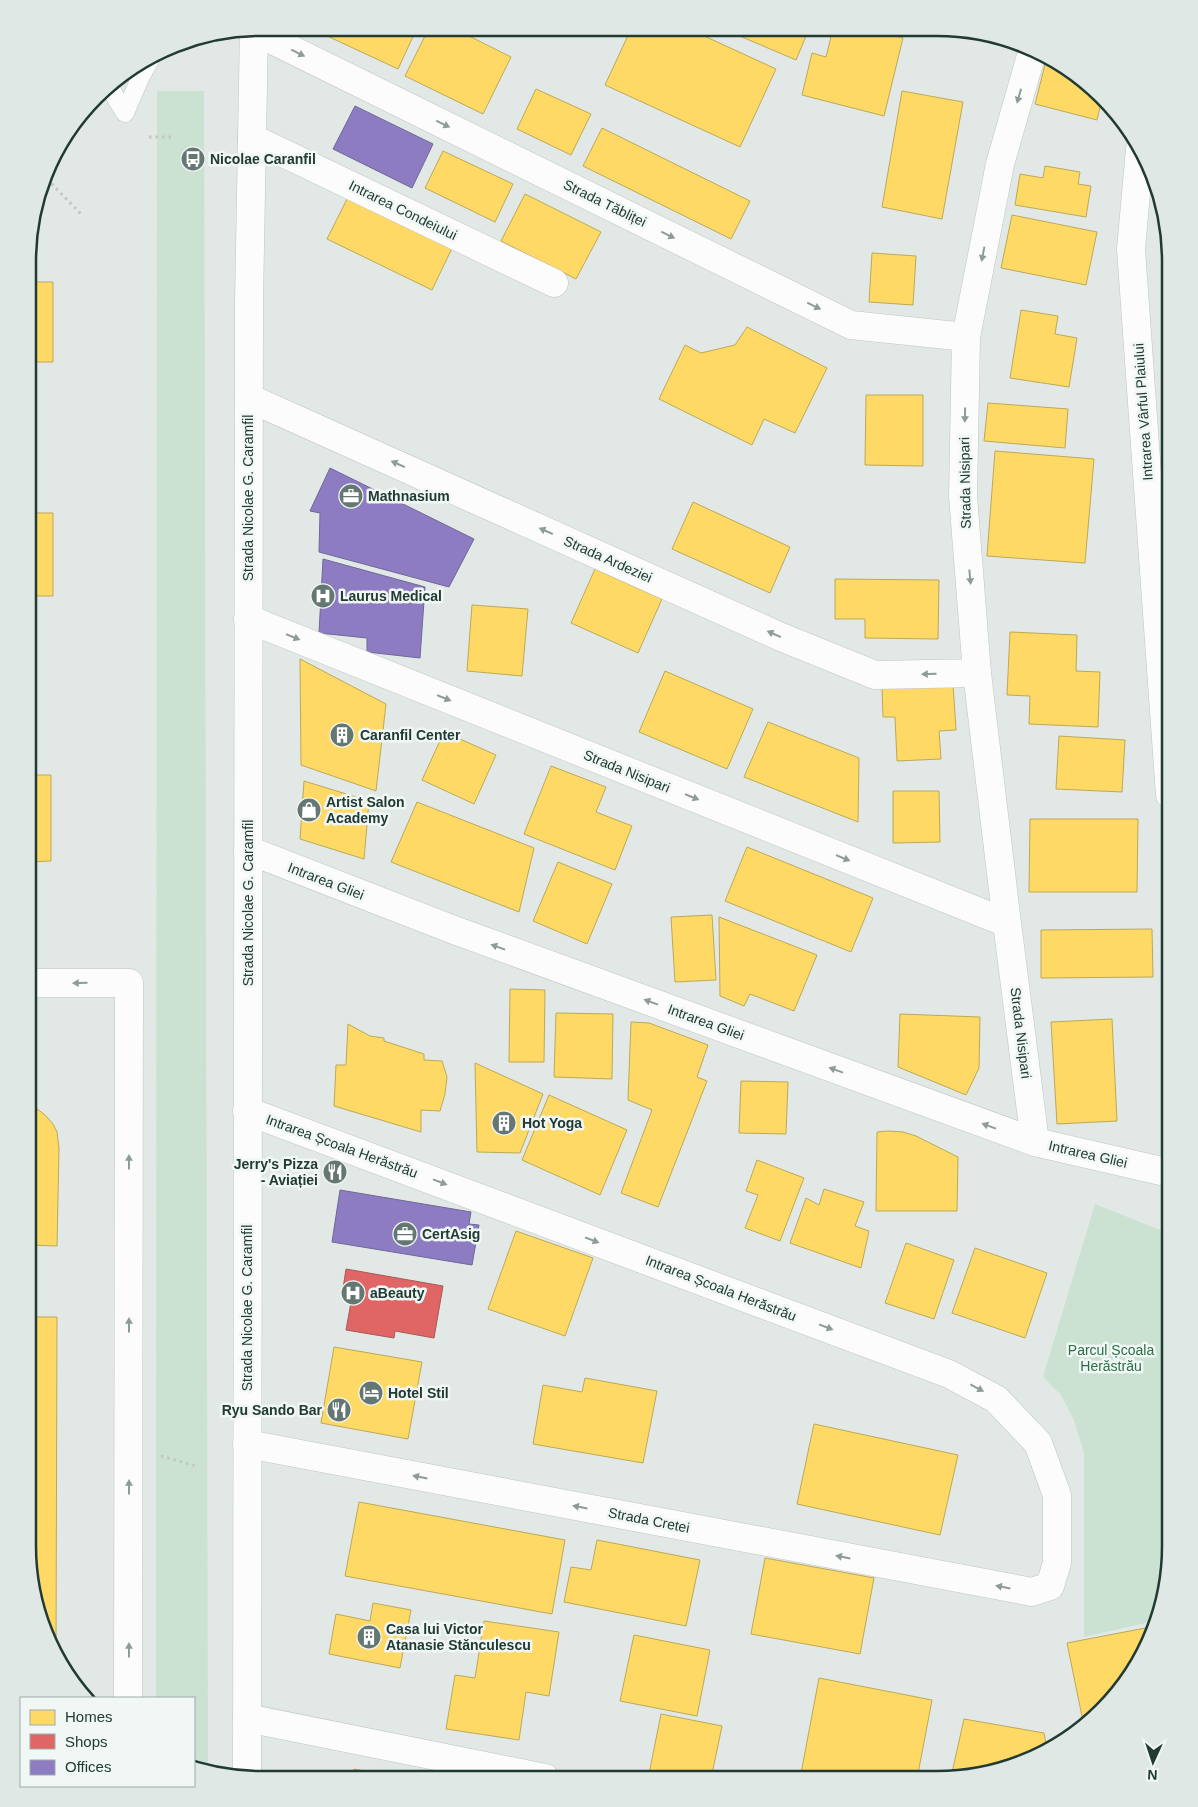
<svg xmlns="http://www.w3.org/2000/svg" width="1198" height="1807" font-family="Helvetica,sans-serif">
<style>
.green{fill:#cbe1d2}
.homes{fill:#ffd966;stroke:#bca957}
.shops{fill:#e06666;stroke:#a75957}
.offices{fill:#8e7cc3;stroke:#6d6898}
.lines{fill:none;stroke-linecap:round;stroke-linejoin:round}
.lane-casing{stroke:#bfc5c2;stroke-width:19}
.street-casing{stroke:#bfc5c2;stroke-width:29}
.secondary-casing{stroke:#bec6c3;stroke-width:29}
.path{stroke:#c0c8c5;stroke-width:3;stroke-dasharray:2.5 4;stroke-linecap:butt}
.lane{stroke:#fbfcfb;stroke-width:18}
.street{stroke:#fbfcfb;stroke-width:28}
.secondary{stroke:#fbfcfb;stroke-width:28}
.oneway{fill:#8e9b98}
.labels{text-anchor:middle;stroke-width:5;stroke-linejoin:round;paint-order:stroke}
.poi-label{font-size:14px;font-weight:bold;fill:#213a34;stroke:#f0f7f4;text-anchor:start}
.street-label{font-size:14px;fill:#213a34;stroke:#f0f7f4}
.park-label{font-size:14px;fill:#2d6f48;stroke:#f0f7f4}
.rim{fill:none;stroke:#213a34;stroke-width:2.5}
</style>
<rect width="100%" height="100%" fill="#e2e8e5"/>
<path class="green" d="M157 91H204L208 1771 194 1768V1698H156Z
M1095 1204 1170 1234V1528L1164 1554 1163 1595 1158 1620 1084 1637V1453L1074 1420 1061 1395 1043 1377Z"/>
<path class="homes" d="M328 28H417L398 69 325 35Z
M429 28H453L511 57 483 114 405 76Z
M631 29H689L776 69 740 147 605 85Z
M729 29H809L796 60 728 31Z
M833 29H869L903 38 884 116 802 95 812 53 826 57Z
M1047 57 1079 76 1102 99 1097 120 1035 104Z
M536 89 591 114 571 155 517 129Z
M902 91 963 102 942 219 882 207Z
M602 128 750 201 731 239 583 166Z
M443 151 513 184 495 222 425 188Z
M1045 166 1080 172 1078 184 1091 186 1086 217 1015 205 1020 174 1043 178Z
M351 191 455 242 432 290 327 239Z
M525 194 601 232 576 279 501 241Z
M1012 215 1097 232 1086 285 1001 268Z
M872 253 916 256 913 305 869 302Z
M29 282H53V362H29Z
M1021 310 1058 316 1055 334 1077 338 1069 387 1010 378Z
M747 327 827 368 795 433 764 419 752 445 659 399 685 345 701 353 735 345Z
M866 395H923V466L865 465Z
M988 403 1068 409 1065 448 984 441Z
M995 451 1094 459 1085 563 987 556Z
M693 502 790 547 770 593 672 549Z
M29 513H53V596H29Z
M595 569 662 599 638 653 571 623Z
M835 579 939 580 938 639 865 638V619H835Z
M472 605 528 609 522 676 467 671Z
M1010 632 1077 635 1076 671 1100 672 1098 727 1029 724 1030 696 1007 695Z
M300 659 386 704 376 791 301 765Z
M665 671 753 709 727 769 639 732Z
M953 684 956 730 939 731 941 759 897 761 895 717H883L882 688Z
M768 722 859 758 858 822 744 777Z
M444 732 496 755 474 804 422 780Z
M1059 736 1125 740 1122 792 1056 789Z
M551 766 606 787 596 812 632 826 615 870 524 834Z
M29 775H51V861L29 862Z
M304 781 369 801 364 859 300 839Z
M893 791H939L940 842 893 843Z
M417 802 534 848 519 912 391 862Z
M1030 819H1138L1137 892H1029Z
M747 847 873 898 851 952 725 901Z
M558 862 612 884 587 944 533 921Z
M712 915 716 980 675 982 671 917Z
M719 917 817 955 794 1011 750 994 744 1006 720 996Z
M1152 929 1153 977 1041 978V930Z
M510 989 545 990 544 1062H509Z
M556 1013 613 1014 612 1079 554 1077Z
M900 1014 980 1017 979 1068 966 1095 898 1067Z
M1112 1019 1117 1121 1057 1124 1051 1022Z
M631 1022 649 1023 708 1045 697 1077 707 1081 658 1207 621 1193 652 1110 628 1100Z
M348 1024 370 1036 384 1038V1041L424 1054V1060L442 1061 447 1077 445 1094 440 1111 421 1110V1132L334 1106 336 1065H346Z
M475 1063 543 1094 520 1153 477 1152Z
M741 1081 788 1082 786 1134 739 1133Z
M549 1095 627 1130 600 1195 522 1160Z
M28 1108H36L45 1115 53 1124 57 1132 59 1148 57 1246 28 1245Z
M888 1131 903 1132 916 1136 958 1157 957 1211H876L877 1132Z
M757 1160 804 1178 780 1241 745 1228 758 1195 746 1191Z
M824 1189 864 1202 855 1226 869 1231 861 1268 790 1243 806 1198 819 1205Z
M516 1231 593 1258 565 1336 488 1309Z
M906 1243 954 1260 934 1319 885 1303Z
M975 1248 1047 1273 1025 1338 952 1313Z
M28 1317H57L56 1653 45 1635 28 1546Z
M334 1347 422 1362 408 1439 321 1423Z
M585 1378 657 1391 643 1463 533 1444 543 1385 582 1392Z
M814 1424 958 1455 940 1535 797 1504Z
M359 1502 565 1540 552 1614 345 1576Z
M597 1540 700 1560 686 1626 564 1602 571 1567 591 1570Z
M765 1558 874 1578 860 1654 751 1634Z
M373 1603 411 1610 400 1668 329 1654 336 1614 370 1621Z
M484 1621 559 1632 549 1696 526 1692 519 1740 446 1729 455 1675 475 1678Z
M1156 1626 1122 1688 1084 1726 1067 1643Z
M634 1635 710 1650 697 1716 620 1701Z
M819 1678 932 1700 917 1779H800Z
M661 1714 722 1726 711 1779H648Z
M964 1719 1044 1733 1047 1750 1026 1762 951 1777Z
M354 1769 397 1777 401 1778H350Z"/>
<path class="shops" d="M346 1269 443 1286 434 1338 395 1331 394 1338 346 1330 352 1297 342 1295Z"/>
<path class="offices" d="M355 106 433 144 412 188 333 149Z
M330 468 474 539 449 587 319 552 320 513 310 511Z
M323 559 425 587 420 658 367 652V638L319 633Z
M340 1190 471 1212 469 1224 479 1225 472 1265 332 1242Z"/>
<g class="lines">
<defs>
<path id="lane" d="M108 85 125 113
M125 113 141 76 150 60"/>
<path id="street" d="M254 31 851 325 966 337
M1033 49 1000 164 966 337 963 496 977 673 1007 923 1035 1142
M252 138 554 283
M1140 149 1131 249 1170 795
M249 398 781 637 875 675 977 673
M248 619 1007 923
M248 850 454 930 1035 1142 1170 1173
M28 983H129L128 1698
M247 1444 1032 1592 1050 1586 1057 1563V1495L1038 1443 996 1399 949 1374 247 1111
M247 1718 545 1778"/>
<path id="secondary" d="M247 1778 249 302 254 29"/>
</defs>
<use href="#lane" class="lane-casing"/>
<use href="#street" class="street-casing"/>
<use href="#secondary" class="secondary-casing"/>
<path class="path" d="M149 137H172
M47 179 81 214
M161 1456 196 1466"/>
<use href="#lane" class="lane"/>
<use href="#street" class="street"/>
<use href="#secondary" class="secondary"/>
</g>
<defs><path id="oneway-solid" d="M-6-.8H1V-3.2L6.5 0L1 3.2V.8H-6Z" transform="scale(1.25)"/></defs>
<g class="oneway">
<use href="#oneway-solid" transform="translate(298 53) rotate(26)"/>
<use href="#oneway-solid" transform="translate(1019 96) rotate(106)"/>
<use href="#oneway-solid" transform="translate(443 124) rotate(26)"/>
<use href="#oneway-solid" transform="translate(668 235) rotate(26)"/>
<use href="#oneway-solid" transform="translate(983 254) rotate(101)"/>
<use href="#oneway-solid" transform="translate(814 306) rotate(26)"/>
<use href="#oneway-solid" transform="translate(965 415) rotate(91)"/>
<use href="#oneway-solid" transform="translate(398 464) rotate(-156)"/>
<use href="#oneway-solid" transform="translate(546 531) rotate(-156)"/>
<use href="#oneway-solid" transform="translate(970 577) rotate(85)"/>
<use href="#oneway-solid" transform="translate(774 634) rotate(-156)"/>
<use href="#oneway-solid" transform="translate(293 637) rotate(22)"/>
<use href="#oneway-solid" transform="translate(929 674) rotate(179)"/>
<use href="#oneway-solid" transform="translate(444 698) rotate(22)"/>
<use href="#oneway-solid" transform="translate(692 797) rotate(22)"/>
<use href="#oneway-solid" transform="translate(843 858) rotate(22)"/>
<use href="#oneway-solid" transform="translate(498 947) rotate(-160)"/>
<use href="#oneway-solid" transform="translate(80 983) rotate(179)"/>
<use href="#oneway-solid" transform="translate(651 1002) rotate(-160)"/>
<use href="#oneway-solid" transform="translate(836 1070) rotate(-160)"/>
<use href="#oneway-solid" transform="translate(989 1126) rotate(-160)"/>
<use href="#oneway-solid" transform="translate(129 1162) rotate(-90)"/>
<use href="#oneway-solid" transform="translate(440 1182) rotate(21)"/>
<use href="#oneway-solid" transform="translate(592 1240) rotate(21)"/>
<use href="#oneway-solid" transform="translate(129 1325) rotate(-90)"/>
<use href="#oneway-solid" transform="translate(826 1327) rotate(21)"/>
<use href="#oneway-solid" transform="translate(977 1388) rotate(28)"/>
<use href="#oneway-solid" transform="translate(420 1477) rotate(-169)"/>
<use href="#oneway-solid" transform="translate(129 1487) rotate(-90)"/>
<use href="#oneway-solid" transform="translate(580 1507) rotate(-169)"/>
<use href="#oneway-solid" transform="translate(843 1557) rotate(-169)"/>
<use href="#oneway-solid" transform="translate(1003 1587) rotate(-169)"/>
<use href="#oneway-solid" transform="translate(129 1650) rotate(-90)"/>
</g>
<defs>
<symbol id="bus-disc" viewBox="-11 -11 22 22"><circle r="9.5" fill="#657772" stroke="#f0f7f4"/><path d="M-5-6H5V4H4V6H2V4H-2V6H-4V4H-5ZM-3.5-4V0h7V-4ZM-3.5 1.2v1.5H-2V1.2ZM2 1.2v1.5H3.5V1.2Z" fill="#fff"/></symbol>
<symbol id="office-disc" viewBox="-11 -11 22 22"><circle r="9.5" fill="#657772" stroke="#f0f7f4"/><path d="M-6-3h4V-5.5h4V-3h4V5H-6ZM-1-4.5V-3h2v-1.5ZM-6 0V1H6V0Z" fill="#fff"/></symbol>
<symbol id="hospital-disc" viewBox="-11 -11 22 22"><circle r="9.5" fill="#657772" stroke="#f0f7f4"/><path d="M-5-5h3v3.5h4V-5h3V5h-3V1.5h-4V5h-3Z" fill="#fff"/></symbol>
<symbol id="building-disc" viewBox="-11 -11 22 22"><circle r="9.5" fill="#657772" stroke="#f0f7f4"/><path d="M-4-6H4V6H1V3H-1V6H-4ZM-2.5-4.3h1.7v1.8h-1.7ZM.8-4.3h1.7v1.8H.8ZM-2.5-1h1.7V.8h-1.7ZM.8-1h1.7V.8H.8Z" fill="#fff"/></symbol>
<symbol id="shop-disc" viewBox="-11 -11 22 22"><circle r="9.5" fill="#657772" stroke="#f0f7f4"/><path d="M-5-2.5h2.3a2.7 3.5 0 0 1 5.4 0H5L5.5 6h-11ZM-1.5-2.5h3a1.5 2.3 0 0 0-3 0Z" fill="#fff"/></symbol>
<symbol id="restaurant-disc" viewBox="-11 -11 22 22"><circle r="9.5" fill="#657772" stroke="#f0f7f4"/><path d="M-5-6h1v4h1v-4h1v4h1v-4h1v5L-1.5 .5V6h-2V.5L-5-1ZM5-6V6H3V1.5H1.5Q1.5-4 5-6Z" fill="#fff"/></symbol>
<symbol id="hotel-disc" viewBox="-11 -11 22 22"><circle r="9.5" fill="#657772" stroke="#f0f7f4"/><path d="M-6-4.5h1.5V1H6V5H4.5V3h-9V5H-6ZM-4 0a1.8 1.8 0 1 1 3.6 0ZM.5 0V-2.5h3Q6-2.5 6 0Z" fill="#fff"/></symbol>
</defs>
<g fill-rule="evenodd">
<use href="#bus-disc" x="179" y="145" width="28" height="28"/>
<use href="#office-disc" x="337" y="482" width="28" height="28"/>
<use href="#hospital-disc" x="309" y="582" width="28" height="28"/>
<use href="#building-disc" x="328" y="721" width="28" height="28"/>
<use href="#shop-disc" x="295" y="796" width="28" height="28"/>
<use href="#building-disc" x="490" y="1109" width="28" height="28"/>
<use href="#restaurant-disc" x="321" y="1158" width="28" height="28"/>
<use href="#office-disc" x="391" y="1220" width="28" height="28"/>
<use href="#hospital-disc" x="339" y="1279" width="28" height="28"/>
<use href="#hotel-disc" x="357" y="1379" width="28" height="28"/>
<use href="#restaurant-disc" x="325" y="1396" width="28" height="28"/>
<use href="#building-disc" x="355" y="1623" width="28" height="28"/>
</g>
<g class="labels">
<g class="poi-label">
<text x="210" y="164">Nicolae Caranfil</text>
<text x="368" y="501">Mathnasium</text>
<text x="340" y="601">Laurus Medical</text>
<text x="360" y="740">Caranfil Center</text>
<text x="326" y="807">Artist Salon<tspan x="326" dy="16">Academy</tspan></text>
<text x="522" y="1128">Hot Yoga</text>
<text x="318" y="1169" text-anchor="end">Jerry's Pizza<tspan x="318" dy="16">- Aviației</tspan></text>
<text x="422" y="1239">CertAsig</text>
<text x="370" y="1298">aBeauty</text>
<text x="388" y="1398">Hotel Stil</text>
<text x="322" y="1415" text-anchor="end">Ryu Sando Bar</text>
<text x="386" y="1634">Casa lui Victor<tspan x="386" dy="16">Atanasie Stănculescu</tspan></text>
</g>
<g class="street-label">
<text transform="translate(605 203) rotate(26)" y="5">Strada Tăbliței</text>
<text transform="translate(403 210) rotate(26)" y="5">Intrarea Condeiului</text>
<text transform="translate(1143 412) rotate(-94)" y="5">Intrarea Vârful Plaiului</text>
<text transform="translate(965 483) rotate(-91)" y="5">Strada Nisipari</text>
<text transform="translate(248 498) rotate(-90)" y="5">Strada Nicolae G. Caramfil</text>
<text transform="translate(608 559) rotate(24)" y="5">Strada Ardeziei</text>
<text transform="translate(627 771) rotate(22)" y="5">Strada Nisipari</text>
<text transform="translate(326 881) rotate(21)" y="5">Intrarea Gliei</text>
<text transform="translate(248 903) rotate(-90)" y="5">Strada Nicolae G. Caramfil</text>
<text transform="translate(706 1022) rotate(20)" y="5">Intrarea Gliei</text>
<text transform="translate(1021 1033) rotate(83)" y="5">Strada Nisipari</text>
<text transform="translate(342 1146) rotate(20)" y="5">Intrarea Școala Herăstrău</text>
<text transform="translate(1088 1154) rotate(13)" y="5">Intrarea Gliei</text>
<text transform="translate(721 1288) rotate(21)" y="5">Intrarea Școala Herăstrău</text>
<text transform="translate(247 1308) rotate(-90)" y="5">Strada Nicolae G. Caramfil</text>
<text transform="translate(649 1520) rotate(11)" y="5">Strada Cretei</text>
</g>
<g class="park-label">
<text x="1111" y="1355">Parcul Școala<tspan x="1111" dy="16">Herăstrău</tspan></text>
</g>
</g>
<path d="M0 0H1198V1807H0ZM261 36H937A225 225 0 0 1 1162 261V1546A225 225 0 0 1 937 1771H261A225 225 0 0 1 36 1546V261A225 225 0 0 1 261 36Z" fill="#dfe8e5" fill-rule="evenodd"/>
<path class="rim" d="M261 36H937A225 225 0 0 1 1162 261V1546A225 225 0 0 1 937 1771H261A225 225 0 0 1 36 1546V261A225 225 0 0 1 261 36Z"/>
<rect x="20" y="1697" width="175" height="90" fill="#f0f7f4" stroke="#9daba7"/>
<rect x="30" y="1710" width="25" height="15" fill="#ffd966" stroke="#9daba7"/>
<text x="65" y="1722" font-size="15" fill="#213a34">Homes</text>
<rect x="30" y="1734" width="25" height="15" fill="#e06666" stroke="#9daba7"/>
<text x="65" y="1747" font-size="15" fill="#213a34">Shops</text>
<rect x="30" y="1760" width="25" height="15" fill="#8e7cc3" stroke="#9daba7"/>
<text x="65" y="1772" font-size="15" fill="#213a34">Offices</text>
<g transform="translate(1153 1762) rotate(183)" stroke="#f0f7f4" stroke-width="4" paint-order="stroke">
<path d="M0-4L9 19L0 12L-9 19Z" fill="#213a34"/>
<text y="-8" font-size="14" font-weight="bold" text-anchor="middle" fill="#213a34">N</text>
</g>
</svg>
